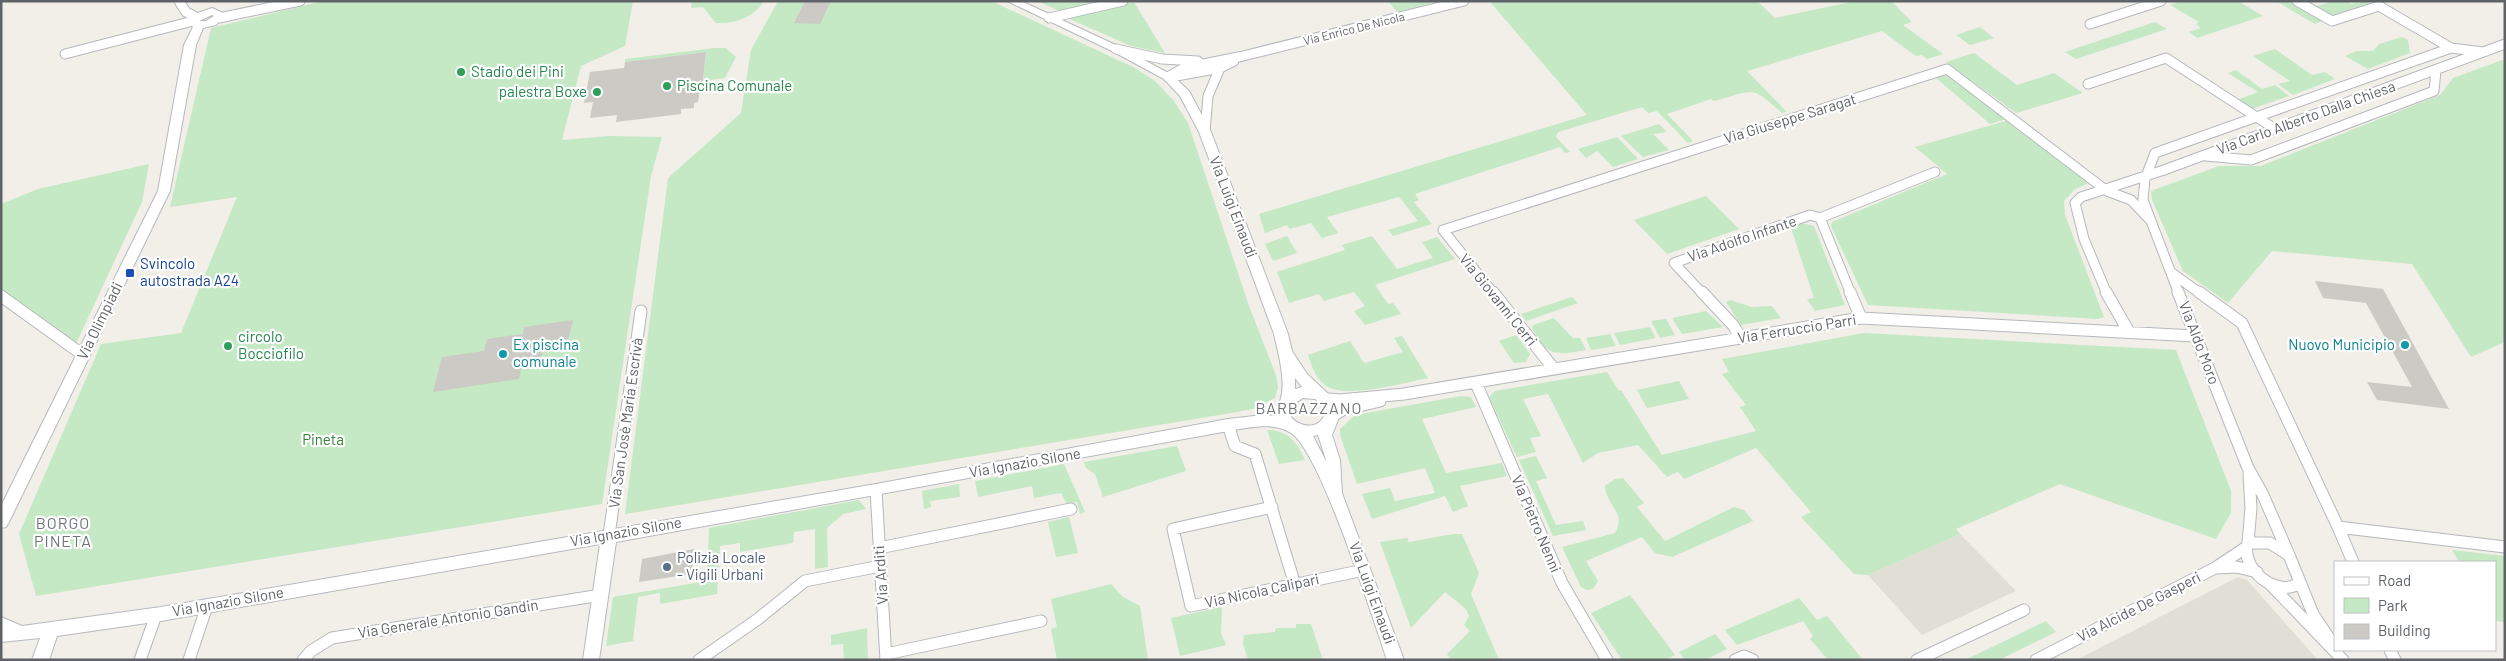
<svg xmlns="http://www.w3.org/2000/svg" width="2506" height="661" font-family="Barlow,sans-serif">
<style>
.education{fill:#e1ded6}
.green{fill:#c5e8c5}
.building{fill:#cccac5}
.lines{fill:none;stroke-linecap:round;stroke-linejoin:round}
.street-far1-casing{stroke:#b5b8bc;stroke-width:11}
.street-casing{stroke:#b5b8bc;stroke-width:13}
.secondary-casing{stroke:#b6babf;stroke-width:2}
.street-far1{stroke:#fff;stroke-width:9}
.street{stroke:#fff;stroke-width:11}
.secondary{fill:#fff;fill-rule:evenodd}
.leisure-dot{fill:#2e9e5b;stroke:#fff;stroke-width:2}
.transit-dot{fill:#1a4fb4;stroke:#fff;stroke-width:2}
.culture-dot{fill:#0f9aa8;stroke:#fff;stroke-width:2}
.service-dot{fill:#5c6f8a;stroke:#fff;stroke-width:2}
.labels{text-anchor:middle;stroke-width:4.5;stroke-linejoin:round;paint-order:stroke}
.far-street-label{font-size:12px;fill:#5f6368;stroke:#fff}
.leisure-label{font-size:15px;fill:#27864d;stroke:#fff;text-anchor:start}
.street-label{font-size:15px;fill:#5f6368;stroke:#fff}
.transit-label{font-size:15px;fill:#164399;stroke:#fff;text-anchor:start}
.culture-label{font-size:15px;fill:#0d838f;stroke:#fff;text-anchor:start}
.park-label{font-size:15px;fill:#348238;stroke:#fff}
.service-label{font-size:15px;fill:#4e5e75;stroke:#fff;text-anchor:start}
.neighbourhood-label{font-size:16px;letter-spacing:1px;fill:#70757a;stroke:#fff}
</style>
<rect width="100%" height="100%" fill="#f1efe8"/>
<path class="education" d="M1960 534 2016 591 1922 635 1868 575Z
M2238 577 2247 580 2318 660H2076Z"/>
<path class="green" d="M323 1H633L625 46 581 66 562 140 609 136 662 137 651 176 602 504 36 596 19 534 101 344 181 333 237 197 170 207 211 28Z
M692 1H764C754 18 734 24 716 23L703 7 691 8Z
M778 1H991L1133 67 1155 81 1174 101 1188 123 1249 306 1276 375 1278 387 1275 398 1253 409 1231 413 625 514 668 178 741 113 751 50Z
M1037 1H1112L1062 12Z
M1388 1H1439L1397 12Z
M1497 1H1757L1775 18 1856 1H1891L1912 22 1903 25 1943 54 1927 59 1922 55 1916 56 1882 31 1747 71 1787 112 1782 113C1750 84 1755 90 1714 101L1711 99 1667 114 1693 141 1688 143 1657 111 1648 113 1642 107 1558 132 1556 137 1570 152 1565 153 1560 147 1415 194 1419 200 1414 202 1432 224 1393 236 1388 230 1418 221 1399 197 1327 217 1338 233 1322 238 1311 223 1290 229 1287 225 1265 233 1259 214 1587 115 1491 3Z
M2181 1H2238L2263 16 2197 38 2189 32 2201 28 2196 24 2199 22 2170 5Z
M2276 1H2288L2322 21 2315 24Z
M2327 1H2347L2351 4 2366 1 2370 3 2330 16 2313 7 2328 3Z
M1134 2 1165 53 1131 46 1065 17Z
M2155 22 2167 29 2076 59 2065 52Z
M1980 27 1994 38 1970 45 1956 35Z
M2402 37 2408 40 2410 53 2368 69 2345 56 2357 51H2373L2379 44Z
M715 48H726L736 57 725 78 703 81 706 52 625 62V59Z
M2275 49 2312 75 2325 72 2335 79 2293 95 2278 84 2290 81 2253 56Z
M1974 53 2017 85 2054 73 2083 93 2016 113 1946 62Z
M2505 59V342L2471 357 2412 264 2272 251 2228 303 2183 271 2152 200 2151 191 2219 166H2261L2440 95 2453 78Z
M2236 70 2262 89 2275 85 2289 96 2252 109 2237 100 2258 92 2228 73Z
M1948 75 2006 119 1990 124 1936 78Z
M2006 121 2088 183 2074 190 2064 201 2065 215 2104 317 2098 319 1868 305 1831 226 1832 222 1947 174 1915 147Z
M1659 124 1667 132 1653 134 1669 150 1643 157 1621 136Z
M1617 137 1638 159 1613 167 1597 151 1586 158 1578 149Z
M149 164 142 202 74 348 1 296V204L38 189Z
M1706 196 1739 229 1667 254 1634 220Z
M1802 223 1814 226 1845 305 1815 311 1807 299 1814 298 1791 228Z
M1287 236 1297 253 1273 261 1265 244Z
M1372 236 1397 269 1433 258 1422 242 1437 237 1455 259 1375 285 1388 304 1393 303 1401 314 1365 325 1354 311 1365 306 1354 292 1324 301 1319 294 1289 303 1277 272 1345 250 1342 245Z
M1572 297 1578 303 1526 321 1521 314Z
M1730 300 1752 307 1772 306 1781 318 1741 325 1726 302Z
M1706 311 1723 327 1682 334 1672 318Z
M1554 318 1573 338H1580L1586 350C1558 355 1547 358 1532 328L1533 325Z
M1666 319 1675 335 1660 338 1651 321Z
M1650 327 1656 338 1620 345 1614 333Z
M1864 333 2176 350 2231 491V513L2216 539 2060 484 1956 529 1960 534 1868 575 1854 574 1801 517 1811 512 1756 448 1684 479 1678 472 1667 477 1638 445 1598 453 1583 463 1548 394 1523 399 1541 436 1530 438 1536 452 1517 457 1489 397 1495 391 1607 372 1619 391 1621 390 1662 455 1756 431 1740 407 1746 405 1722 374 1729 372 1722 359Z
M1610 334 1616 346 1591 350 1586 338Z
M1516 335 1530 354 1526 362 1514 363 1499 341Z
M1402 336 1428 378C1404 383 1349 398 1328 387 1316 380 1312 367 1308 355L1350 341 1364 363 1403 352 1394 338Z
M1679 381 1689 399 1647 408 1637 390Z
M1461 396 1471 397 1476 407 1422 419 1446 473 1502 463 1507 476 1460 486 1468 506 1453 512 1445 496 1372 519 1362 494 1390 488 1395 501 1435 493 1425 468 1357 484 1340 435V429L1355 415Z
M1267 430C1288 430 1297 442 1305 460L1279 464Z
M1177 446 1186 471 1103 497 1095 474 1086 468 1084 462Z
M1536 456 1547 478 1536 481 1556 525 1583 521 1586 530 1553 536 1519 460Z
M1064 464 1085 512 1080 514 1077 502 1067 504 1061 493 1034 498 1032 486 978 497 975 481Z
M1623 478 1644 503 1637 507 1665 541 1734 507 1744 510 1753 521 1672 557 1655 553 1642 537 1586 561 1598 581 1593 589 1587 590 1581 587 1562 547 1615 533C1627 512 1606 506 1605 486L1615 479Z
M959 484 960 497 930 501 931 507 924 509 922 491Z
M859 500 866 509 843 514 827 528 828 567 815 569V529L794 532 793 543 740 552V543L720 546 717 594 660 604V593L638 597 633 641 606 646 613 597 707 581 709 528Z
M1069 517 1078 553 1056 557 1048 522Z
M1453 534H1462L1479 573 1471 594 1499 660H1451L1447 654 1470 631 1464 625 1469 616 1466 609 1445 592 1411 628 1380 542 1407 538 1409 542Z
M2452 550 2505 556V622L2495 621V562H2459Z
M1111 584 1123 597 1140 606 1148 660H1057L1051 629 1057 627 1051 599Z
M1630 595 1675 655 1666 660H1622L1591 613Z
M1799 598 1817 620 1827 616 1863 660H1828L1810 639 1813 636 1803 621 1737 645 1725 630Z
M1222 607 1221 633 1226 645 1180 656 1171 618Z
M2046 621 2056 632 1999 660H1965Z
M1296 624H1311L1323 660H1248L1243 644 1244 635 1275 632 1276 628H1296Z
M867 628 868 660H844L843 644 831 645V635Z
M1715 634 1727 649 1705 660H1685L1679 652Z"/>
<path class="building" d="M805 1H831L820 24 794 23Z
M706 52 702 89H700L698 102 694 103V108L681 109V114L616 122 617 115 590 118 593 102 584 103 590 72 624 68 625 62Z
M2315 281 2383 289 2449 409 2377 400 2367 382 2412 387 2366 303 2323 298Z
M573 320 568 341 544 344 541 361 522 364 519 379 433 392 442 357 484 351 487 339 523 334 524 327Z
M694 549 692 574 639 582 642 559Z"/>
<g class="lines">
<defs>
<path id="street-far1" d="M179 1 186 12 196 17
M2297 1 2332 21 2379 6 2451 48 2483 52
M219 18 300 1
M1049 18 1123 1
M2090 24 2161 1
M1116 49 1162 59 1198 61
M65 54 193 21
M1168 77 1184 68 1243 56 1464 1
M1171 77 1220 68 1234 61
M2088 84 2166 58 2275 129
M1205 132 1208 96 1220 68
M2206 156 2251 160 2434 91 2436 70
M1820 218 1851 294
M2172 273 2201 294
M1494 294 1443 230 1947 69 2107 191 2131 200 2149 219
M1703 294 1674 263 1810 215 1820 218 1935 172
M2107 294 2084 239 2075 203 2081 197 2164 170 2505 44
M2179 294 2143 200 2145 179 2155 153 2451 48"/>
<path id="street" d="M1493 292 1554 369
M1702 292 1733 325 1741 338
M1850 292 1861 318
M2106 292 2129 332
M2178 292 2248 468 2263 495 2289 555
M2199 292 2242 323 2338 527 2505 547
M1 296 83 355
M1476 383 1562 583 1607 660
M1328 399 1340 400 1404 394 1861 318 2195 336
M1333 416 1342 410 1380 401
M1228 425 1235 446 1255 454 1295 585
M876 490 886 660
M1272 507 1173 529 1191 606 1364 570
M2338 527 2353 562
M609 535 641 311
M2248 543 2251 508 2249 474
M879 548 1071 509
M2216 568 2237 567 2257 572
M2299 583C2277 599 2239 568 2248 543H2270L2289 555 2313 614 2335 647
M2270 584 2343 660
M2390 650 2395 660
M886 654 1041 621
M140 660 156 615
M189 660 207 606
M303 660 311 651 332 638 601 595
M699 660 758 619 805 581 880 566
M1735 660 1744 656 1753 660
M1917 660 2024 610
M2036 660 2215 568 2245 548"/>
<path id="secondary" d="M1007 1H1021L1120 47 1172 75 1189 91 1211 132 1288 334 1292 351 1307 374 1339 404 1340 415 1332 435 1340 460 1342 493 1404 660H1387C1373 619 1320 451 1291 433 1274 421 1247 428 1228 431L616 542 599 660H583L600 544 161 621 57 636 49 660H32L40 638 1 642V617L22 626 161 607 876 484 1228 419 1263 415 1277 416C1276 408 1279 405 1281 398 1286 380 1278 352 1274 334L1199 132 1180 96 1164 79 1112 51ZM1295 378 1302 387 1295 389ZM1303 398 1315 399 1325 406C1327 428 1303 431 1291 417V406ZM1318 435 1326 460V461L1313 436Z
M212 8 225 14 216 25 203 28 196 45 170 191 9 522 6 527 1 528V506L158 191 184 45 193 27 188 23 192 15ZM212 15 214 16 206 21H199Z"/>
</defs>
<use href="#street-far1" class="street-far1-casing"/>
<use href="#street" class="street-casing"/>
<use href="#secondary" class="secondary-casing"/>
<use href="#street-far1" class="street-far1"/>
<use href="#street" class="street"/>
<use href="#secondary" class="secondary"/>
</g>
<g class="leisure-dot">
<circle cx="461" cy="72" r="5"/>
<circle cx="667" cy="86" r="5"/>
<circle cx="597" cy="92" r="5"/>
<circle cx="228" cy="346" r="5"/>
</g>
<rect class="transit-dot" x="125" y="268" width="10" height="10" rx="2.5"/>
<g class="culture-dot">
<circle cx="2405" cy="345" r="5"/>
<circle cx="503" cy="354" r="5"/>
</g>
<circle class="service-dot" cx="667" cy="567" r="5"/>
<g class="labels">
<g class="far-street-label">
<text transform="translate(1354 29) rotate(-14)" y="4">Via Enrico De Nicola</text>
</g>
<g class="leisure-label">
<text x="471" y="77">Stadio dei Pini</text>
<text x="677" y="91">Piscina Comunale</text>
<text x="587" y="97" text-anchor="end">palestra Boxe</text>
<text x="238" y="342">circolo<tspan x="238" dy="17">Bocciofilo</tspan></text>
</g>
<g class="street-label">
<text transform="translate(2306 118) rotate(-20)" y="5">Via Carlo Alberto Dalla Chiesa</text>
<text transform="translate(1790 119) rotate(-17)" y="5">Via Giuseppe Saragat</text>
<text transform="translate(1233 207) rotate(69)" y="5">Via Luigi Einaudi</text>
<text transform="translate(1742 239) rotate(-19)" y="5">Via Adolfo Infante</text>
<text transform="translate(1498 300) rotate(51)" y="5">Via Giovanni Cerri</text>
<text transform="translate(100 321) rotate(-64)" y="5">Via Olimpiadi</text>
<text transform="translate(1797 329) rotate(-9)" y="5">Via Ferruccio Parri</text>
<text transform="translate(2199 343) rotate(69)" y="5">Via Aldo Moro</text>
<text transform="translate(626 423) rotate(-82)" y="5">Via San Josè Maria Escrivà</text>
<text transform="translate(1025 463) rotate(-10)" y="5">Via Ignazio Silone</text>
<text transform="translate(1536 524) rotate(67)" y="5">Via Pietro Nenni</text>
<text transform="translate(626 532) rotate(-10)" y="5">Via Ignazio Silone</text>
<text transform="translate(881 575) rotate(-94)" y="5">Via Arditi</text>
<text transform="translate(1262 591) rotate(-12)" y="5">Via Nicola Calipari</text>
<text transform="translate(1372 593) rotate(70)" y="5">Via Luigi Einaudi</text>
<text transform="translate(228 602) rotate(-10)" y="5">Via Ignazio Silone</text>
<text transform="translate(2139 607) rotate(-27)" y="5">Via Alcide De Gasperi</text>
<text transform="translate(448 619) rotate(-9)" y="5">Via Generale Antonio Gandin</text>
</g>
<g class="transit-label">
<text x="140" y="269">Svincolo<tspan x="140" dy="17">autostrada A24</tspan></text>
</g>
<g class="culture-label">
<text x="513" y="350">Ex piscina<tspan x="513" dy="17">comunale</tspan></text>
<text x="2395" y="350" text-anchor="end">Nuovo Municipio</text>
</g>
<g class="park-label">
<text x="323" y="445">Pineta</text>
</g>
<g class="service-label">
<text x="677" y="563">Polizia Locale<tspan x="677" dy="17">- Vigili Urbani</tspan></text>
</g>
<g class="neighbourhood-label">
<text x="1309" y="414">BARBAZZANO</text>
<text x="63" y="529">BORGO<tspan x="63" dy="18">PINETA</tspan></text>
</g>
</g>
<rect width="2506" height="661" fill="none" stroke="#5f6368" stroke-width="5"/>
<rect x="2334" y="561" width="162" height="90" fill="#ffffff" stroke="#bfc1c3"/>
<rect x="2344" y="577" width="25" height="8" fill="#ffffff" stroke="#bfc1c3"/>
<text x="2378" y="586" font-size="15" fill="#5f6368">Road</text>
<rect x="2344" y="598" width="25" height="15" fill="#c5e8c5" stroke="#bfc1c3"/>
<text x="2378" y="611" font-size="15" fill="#5f6368">Park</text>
<rect x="2344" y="624" width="25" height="15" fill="#cccac5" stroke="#bfc1c3"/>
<text x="2378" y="636" font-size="15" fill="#5f6368">Building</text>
</svg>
